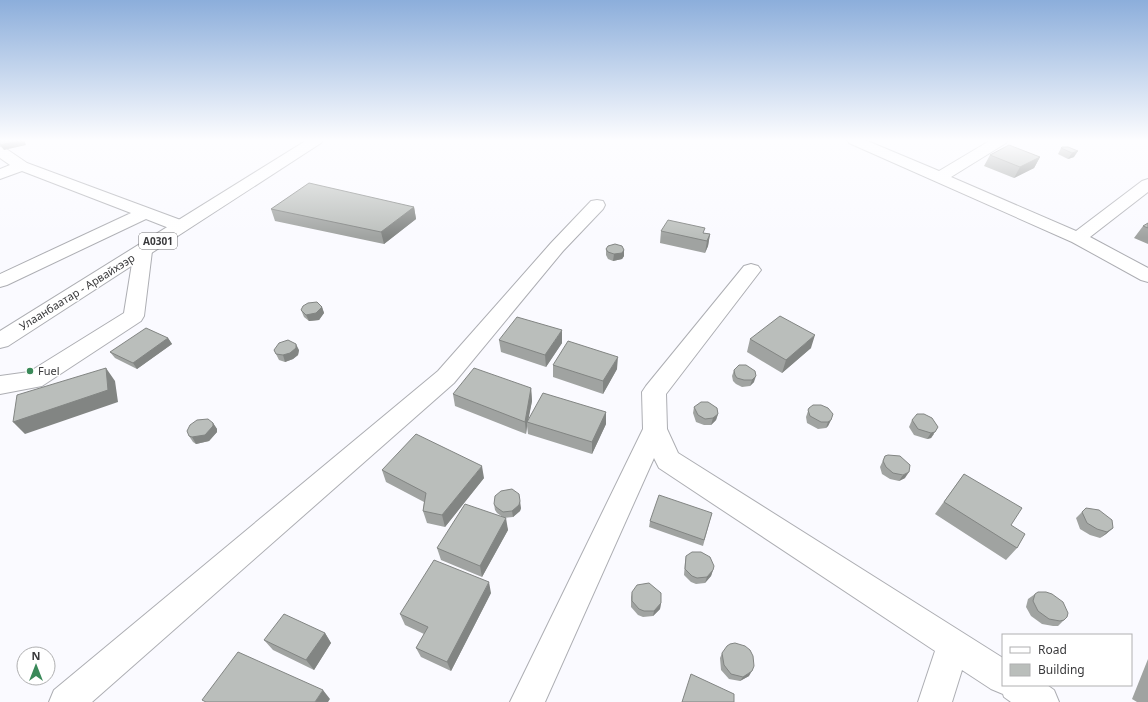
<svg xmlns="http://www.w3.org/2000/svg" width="1148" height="702" font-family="'Noto Sans',sans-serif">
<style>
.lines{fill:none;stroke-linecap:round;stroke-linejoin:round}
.minor-casing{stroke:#adaeb3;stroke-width:2}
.highway-casing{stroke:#adaeb3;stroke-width:2}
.minor{fill:#fff;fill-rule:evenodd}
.highway{fill:#fff;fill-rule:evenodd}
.wall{fill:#a0a3a1}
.shaded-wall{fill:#828583}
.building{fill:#babebb;stroke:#828583}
.poi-dot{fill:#3a8959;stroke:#fff;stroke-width:1.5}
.labels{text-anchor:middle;stroke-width:3;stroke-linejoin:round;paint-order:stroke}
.shield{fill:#fff;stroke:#757576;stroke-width:1}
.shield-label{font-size:10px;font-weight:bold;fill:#3a3a3c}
.street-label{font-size:11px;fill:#3a3a3c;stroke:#fff}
.poi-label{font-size:11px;fill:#3a3a3c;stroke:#fff;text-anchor:start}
</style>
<rect width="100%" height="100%" fill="#fafaff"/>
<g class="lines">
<defs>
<path id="minor" d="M847 140H865L939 171 991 140H1008L1006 143 951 177 1076 231 1142 181 1148 179V192L1090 237 1148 268V282L1141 280 1072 242 849 143Z
M0 147 5 148 27 163 186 222 189 226 186 230 180 231 174 230 146 219 7 285 0 287V274L131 213 22 171 0 179V169L10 165 0 158Z
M597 200 603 201 605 205 603 209 563 251 454 383 92 702H49L54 690 438 371 551 243 591 201Z
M143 245 149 247 152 251 144 316 141 321 42 386 0 394V376L29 372 124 313 134 251 137 247Z
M751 264 758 266 761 270 666 394 667 429 678 453 1003 658V685H1047L1054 690 1059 702H1011L1004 697 1003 694 991 689 962 670 952 702H918L935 651 659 468 654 458 545 702H510L643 429 642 392 646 386 744 266Z"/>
<path id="highway" d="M307 140H323L321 143 8 346 0 348V331Z"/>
</defs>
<use href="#minor" class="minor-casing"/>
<use href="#highway" class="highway-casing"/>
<use href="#minor" class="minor"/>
<use href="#highway" class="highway"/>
</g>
<path class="wall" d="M1068 147 1074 157 1068 159 1058 154 1061 148Z
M990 155 1040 157 1034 168 1014 178 984 166Z
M414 207 416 219 384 244 275 221 271 209Z
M1148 223V244L1134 238 1143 226Z
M661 231 704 233 710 234 708 246 705 253 660 243Z
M606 249 624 256 622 259 613 261 608 259 606 255Z
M322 307 324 313 319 320 309 321 304 317 301 310Z
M168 338 172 344 137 369 115 358 110 352Z
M750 339 811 348 782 373 747 352Z
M499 340 562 343 546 367 501 352Z
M274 350H299L298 355 293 359 285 362 279 360Z
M553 365 617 369 603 394 553 377Z
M739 365 754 382 750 386 742 387 736 384 733 381 732 376 734 370Z
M531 388 532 401 528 419 606 412V424L592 454 528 434 527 426 526 434 455 406 453 394Z
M694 407 718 414 716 420 711 425H704L696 422 693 413Z
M809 408 831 420 828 426 826 428 818 429 807 423 806 417Z
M912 420 934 434 931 438 927 439 914 435 909 427Z
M213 423 217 429V432L209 441 196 444 193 442 189 436Z
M885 456 905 478 899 481 890 479 882 474 880 467Z
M382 470 484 478 445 527 427 523 423 511 424 502 386 482Z
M964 474 1011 525 1017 548 1006 560 935 514Z
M494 504 521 508 520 511 513 517 504 518 508 530 482 577 441 560 437 548 504 518 497 513 495 510Z
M1086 508 1113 528 1106 534 1100 538 1090 535 1080 529 1076 518Z
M712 513 703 546 649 527 650 521Z
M686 556 713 570 711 576 705 583 696 584 691 582 684 575 685 562Z
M632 592 661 603 660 609 653 616 643 617 638 615 631 607V597Z
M491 593 451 671 421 657 416 648 424 634 405 625 400 614Z
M1035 594 1064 620 1058 626H1053L1042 624 1031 616 1026 607 1028 599Z
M325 633 331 643 314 670 273 650 264 640Z
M722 653 749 676 740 681 729 679 721 670 720 658Z
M1148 659V702H1137L1132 699Z"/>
<path class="shaded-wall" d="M21 140H24L26 145 4 150 0 145Z
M1078 151 1074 157 1068 159 1072 153Z
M1040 157 1034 168 1014 178 1020 167Z
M414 207 416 219 384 244 381 232Z
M710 234 708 246 705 253 707 241Z
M624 250V256L622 259 613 261 614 254Z
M322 307 324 313 319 320 309 321 306 315Z
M562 330V343L546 367 545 355Z
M815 335 811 348 782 373 786 360Z
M168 338 172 344 137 369 133 363Z
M296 344 299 350 298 355 293 359 285 362 283 355Z
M618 357 617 369 603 394V381Z
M106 368 115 381 118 402 25 434 13 422Z
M756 376 754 382 750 386 752 380Z
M531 388 532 401 528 422H527V426L526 434 525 422Z
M606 412V424L592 454V442Z
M718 414 716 420 711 425 713 418Z
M831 420 828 426 826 428 828 422Z
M213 423 217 429V432L209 441 196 444 192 437Z
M938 427 931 438 927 439 931 433Z
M482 466 484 478 445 527 442 515Z
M909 472 905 478 899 481 903 475Z
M520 501 521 508 520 511 513 517 512 511Z
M506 518 508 530 482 577 480 566Z
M1113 528 1106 534 1100 538 1107 532Z
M713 570 711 576 705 583 707 577Z
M489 582 491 593 451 671 447 662Z
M661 603 660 609 653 616 654 611Z
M325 633 331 643 314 670 306 660Z
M752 671 749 676 740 681 743 677Z
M323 690 330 699 328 702H315Z"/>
<path class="building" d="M0 140H21L0 145Z
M1009 145 1040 157 1020 167 990 155Z
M1062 147H1068L1078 151 1072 153 1061 148Z
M309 183 414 207 381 232 271 209Z
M668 220 705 228 703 233 710 234 707 241 661 231Z
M1148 223V228L1143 226Z
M615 244 622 246 624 250 622 253 614 254 608 252 606 249 608 246Z
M317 302 322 307 316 313 306 315 301 310 303 306 308 303Z
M780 316 815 335 786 360 750 339Z
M517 317 562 330 545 355 499 340Z
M146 328 168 338 133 363 110 352Z
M288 340 296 344V348L290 353 283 355 276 354 274 350 279 343Z
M568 341 618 357 603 381 553 365Z
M739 365H746L755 371 756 376 752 380H744L737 378 735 375 734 370Z
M106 368 108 390 13 422 17 395Z
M474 368 531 388 525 422 453 394Z
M543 393 606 412 592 442 527 422Z
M701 402H708L717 408 718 414 713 418 705 419 698 415 694 407Z
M813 405H821L828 408 833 414 831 420 828 422H821L810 416 808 410 809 408Z
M917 414H924L932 418 938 427 935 432 931 433 918 429 912 420Z
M208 419 213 423V426L205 435 192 437 189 436 187 431 190 425 197 420Z
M416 434 482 466 442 515 423 511 426 493 382 470Z
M888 455 900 456 910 465 909 472 903 475 893 473 886 467 883 461 885 456Z
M964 474 1022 508 1011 525 1025 534 1017 548 944 502Z
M512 489 519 494 520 501 519 505 512 511 503 512 496 507 494 504 495 496 501 491Z
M659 495 712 513 704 540 650 521Z
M465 504 506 518 480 566 437 548Z
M1086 508 1099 510 1112 520 1113 528 1107 532 1097 529 1087 523 1082 512Z
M692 552H701L710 557 714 566 713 570 707 577 697 578 692 576 685 569 686 556Z
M434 560 489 582 447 662 416 648 428 627 400 614Z
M649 583 661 593V603L654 611H644L639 609 632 601V592L637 585Z
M1038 592H1046L1052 594 1063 602 1068 613 1067 617 1064 620 1060 621 1049 619 1038 611 1033 601 1035 594Z
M284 614 325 633 306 660 264 640Z
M735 643 745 646 750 650 753 656 754 666 752 671 743 677 731 674 724 665 722 653 727 646 730 644Z
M238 652 323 690 315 702H206L202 700Z
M691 674 734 694V702H682Z"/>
<linearGradient id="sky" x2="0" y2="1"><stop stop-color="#8caedb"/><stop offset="0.59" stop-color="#fdfdff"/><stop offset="1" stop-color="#fdfdff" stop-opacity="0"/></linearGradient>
<rect width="1148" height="238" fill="url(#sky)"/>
<circle class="poi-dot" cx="30" cy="371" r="4"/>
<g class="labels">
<rect class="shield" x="139" y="233" width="38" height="16" rx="3"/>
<g class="shield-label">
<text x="158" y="245">A0301</text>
</g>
<g class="street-label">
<text transform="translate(77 292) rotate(-32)" y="4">Улаанбаатар - Арвайхээр</text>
</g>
<g class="poi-label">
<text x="38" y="375">Fuel</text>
</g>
</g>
<rect x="1002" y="634" width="130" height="52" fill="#ffffff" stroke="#b0b0b1"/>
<rect x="1010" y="647" width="20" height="6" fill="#ffffff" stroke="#b0b0b1"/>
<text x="1038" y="654" font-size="12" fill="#3a3a3c">Road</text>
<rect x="1010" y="664" width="20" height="12" fill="#babebb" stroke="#b0b0b1"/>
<text x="1038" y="674" font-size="12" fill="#3a3a3c">Building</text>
<g transform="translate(36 666)"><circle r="19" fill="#ffffff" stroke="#b0b0b1"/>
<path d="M0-3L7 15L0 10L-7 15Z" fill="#3a8959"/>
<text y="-6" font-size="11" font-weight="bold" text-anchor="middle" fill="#3a3a3c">N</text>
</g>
</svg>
